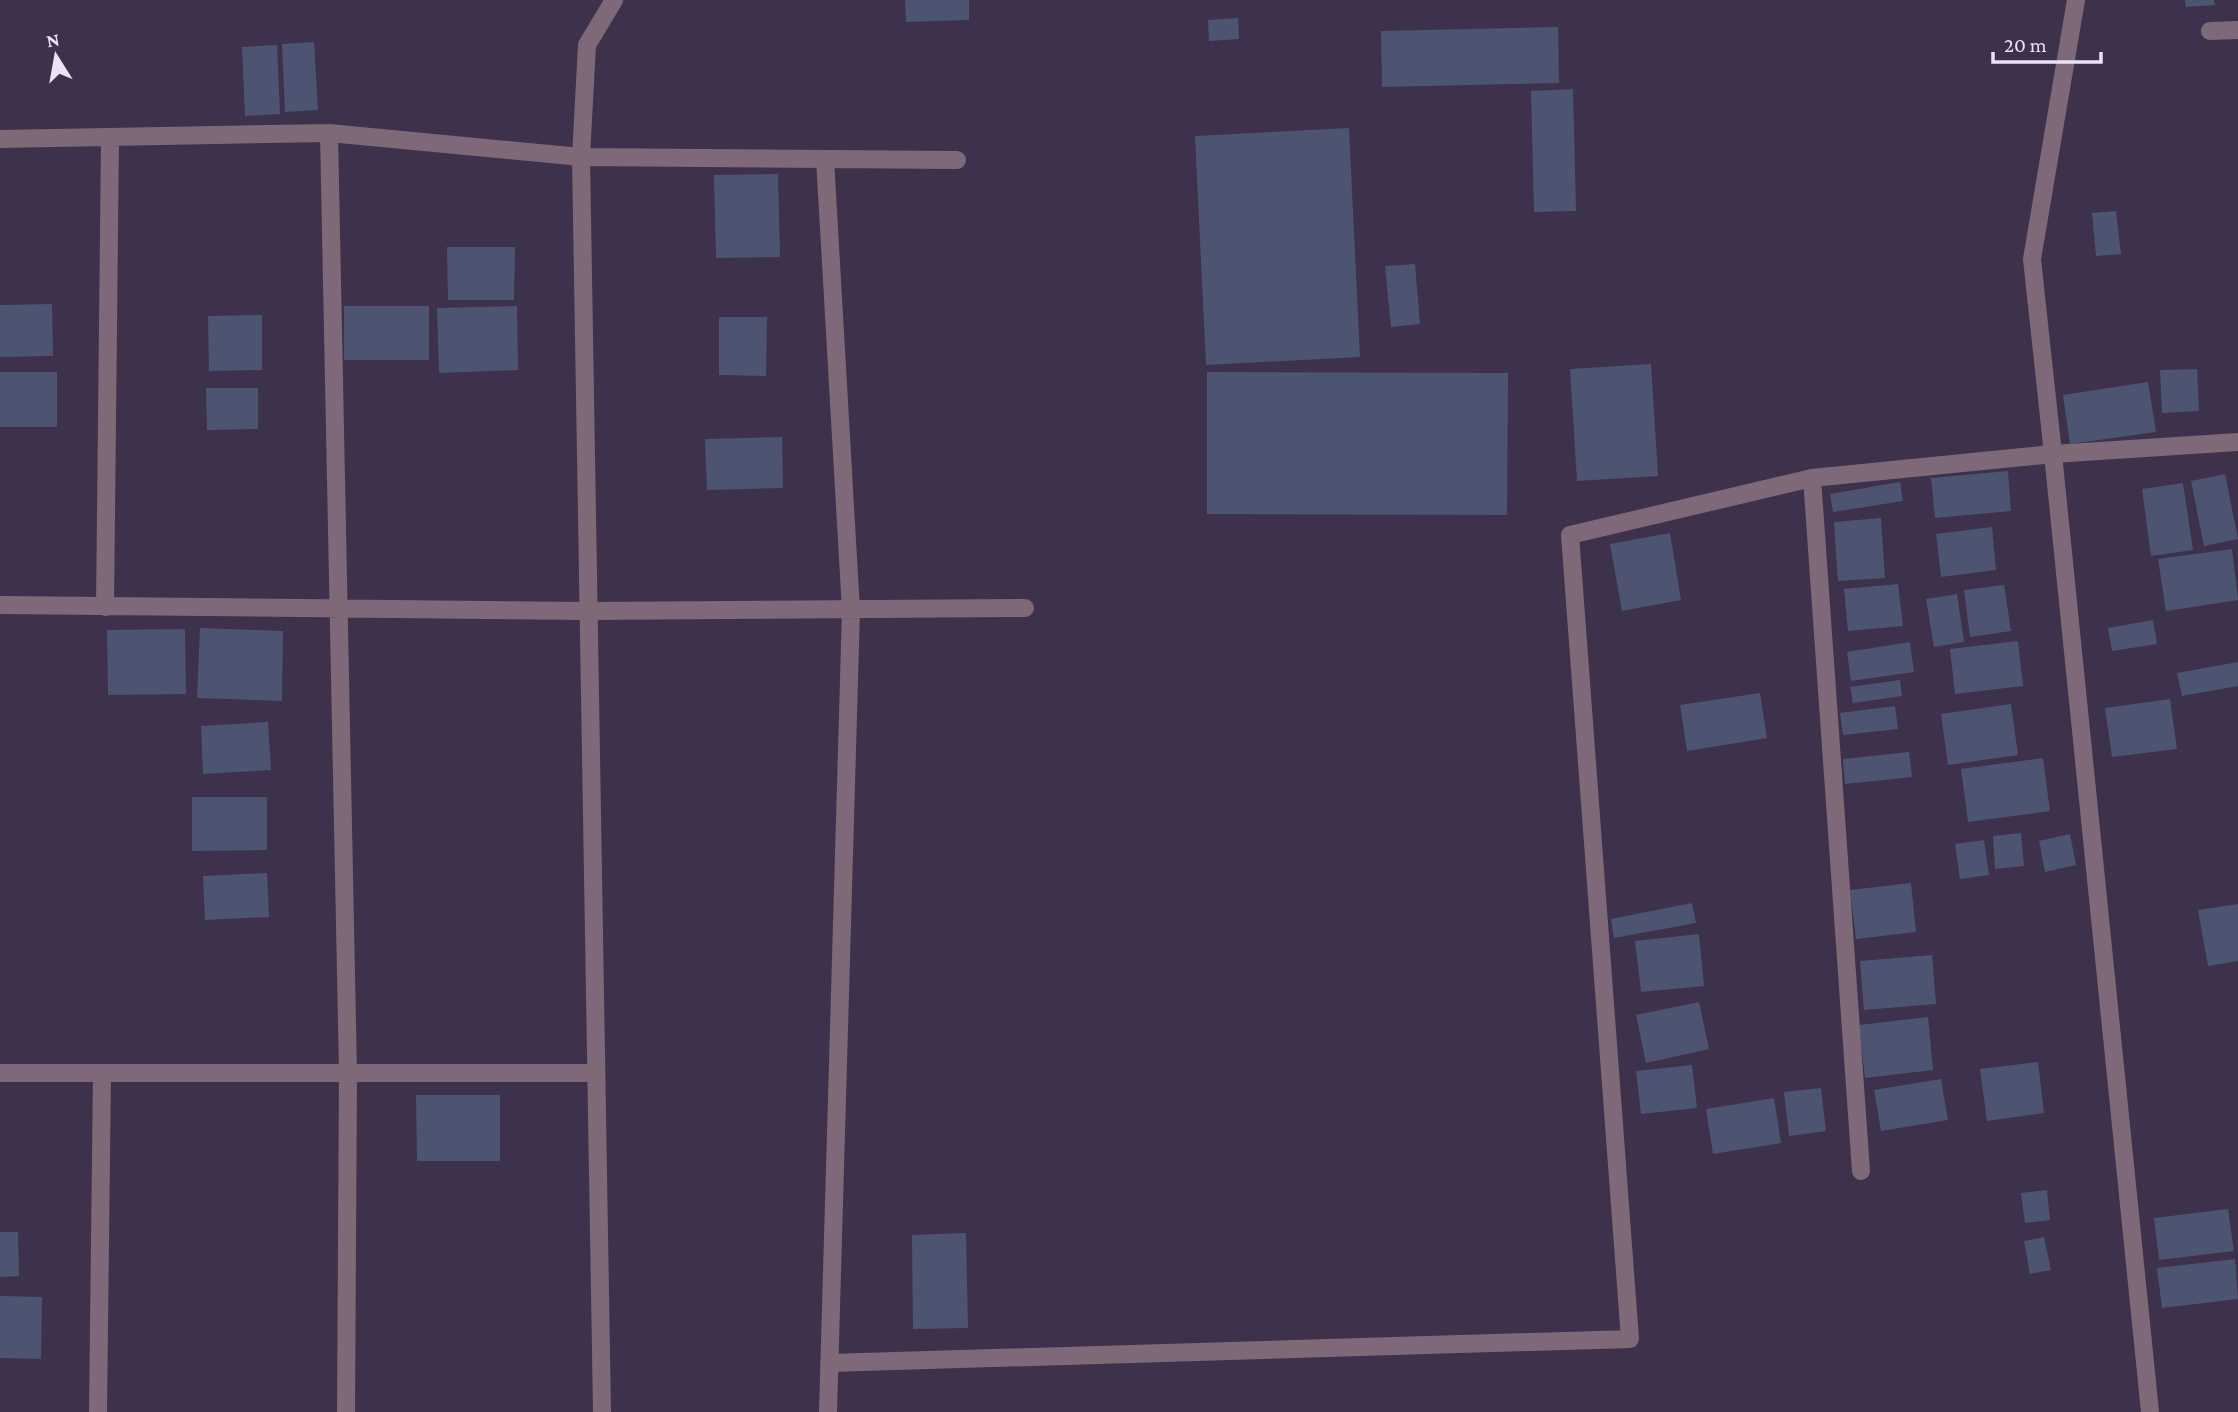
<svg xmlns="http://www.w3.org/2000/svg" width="2238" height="1412" font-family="'Crimson Pro',serif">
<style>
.building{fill:#4c5471}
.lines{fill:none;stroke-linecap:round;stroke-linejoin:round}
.minor{stroke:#7e6978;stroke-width:18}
</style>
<rect width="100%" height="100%" fill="#3d314c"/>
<path class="building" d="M905 0H969V20L906 22Z
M2185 0H2214L2215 5 2186 7Z
M1238 18 1239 39 1209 41 1208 20Z
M1558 27 1559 83 1382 87 1381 31Z
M314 42 318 110 285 112 282 44Z
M277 45 280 114 245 116 242 47Z
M1573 89 1576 211 1534 212 1531 91Z
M1349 128 1360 357 1206 365 1195 136Z
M778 174 780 257 716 258 714 175Z
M2116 211 2121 254 2096 256 2092 213Z
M447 247H515L514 300H448Z
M1415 264 1420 324 1391 327 1385 266Z
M52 304 53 356 0 357V305Z
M344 306H429V360H344Z
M517 306 518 370 439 373 437 308Z
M262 315V370L209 371 208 316Z
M719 317H767L766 376 719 375Z
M1651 364 1658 476 1577 481 1570 369Z
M2197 369 2199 411 2162 413 2160 370Z
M0 372H57V427H0Z
M1207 372 1508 373 1507 515 1207 514Z
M2148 382 2156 432 2070 444 2063 395Z
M206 388H258V429L207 430Z
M782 437 783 488 707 490 705 439Z
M2008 471 2011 511 1935 518 1931 478Z
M2225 474 2238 539 2204 546 2191 481Z
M1900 482 1903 501 1833 512 1830 494Z
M2183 483 2193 550 2151 556 2142 489Z
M1881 518 1885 578 1838 581 1834 522Z
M1992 527 1996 570 1941 577 1936 534Z
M1670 533 1681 600 1622 611 1610 544Z
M2232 549 2238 600 2166 611 2158 559Z
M1898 584 1903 626 1848 631 1844 589Z
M2004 585 2011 631 1970 637 1964 590Z
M1957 594 1964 642 1934 647 1926 599Z
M2153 620 2157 644 2112 651 2108 628Z
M200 628 283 631 282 701 197 698Z
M185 629 186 694 108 695 107 630Z
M2018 641 2023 686 1955 694 1950 649Z
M1910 642 1914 672 1851 681 1847 652Z
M2238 662V686L2182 696 2177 673Z
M1900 680 1902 696 1853 703 1850 687Z
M1760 693 1767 738 1687 751 1680 705Z
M2170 699 2177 749 2112 757 2105 708Z
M2011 704 2018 755 1948 765 1941 714Z
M1895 706 1898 729 1843 735 1840 713Z
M268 722 271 770 203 774 201 726Z
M1909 752 1912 777 1845 784 1843 759Z
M2043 758 2050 811 1968 822 1961 769Z
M192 797H267V850L192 851Z
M2021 833 2024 866 1995 869 1993 836Z
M2070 834 2076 865 2045 872 2039 841Z
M1984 840 1989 875 1960 879 1955 844Z
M267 873 269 917 205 920 203 876Z
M1911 883 1916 932 1856 939 1850 890Z
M1692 903 1696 923 1614 938 1611 919Z
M2238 904V961L2208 966 2198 910Z
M1699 934 1704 986 1641 992 1635 941Z
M1932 955 1936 1004 1864 1010 1860 961Z
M1699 1002 1709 1049 1646 1063 1636 1015Z
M1928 1017 1933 1070 1865 1078 1859 1025Z
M2038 1062 2044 1113 1987 1121 1980 1069Z
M1692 1065 1697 1108 1641 1114 1636 1071Z
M1941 1079 1948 1120 1881 1131 1874 1090Z
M1821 1088 1826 1131 1789 1136 1784 1092Z
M416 1095H500V1161H417Z
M1774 1098 1781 1143 1713 1154 1706 1109Z
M2047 1190 2050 1220 2025 1223 2021 1193Z
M2228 1209 2234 1251 2159 1260 2154 1218Z
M0 1232H18L19 1276 0 1277Z
M966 1233 968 1328 913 1329 912 1235Z
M2044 1237 2051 1270 2030 1274 2024 1241Z
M2235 1259 2238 1299 2162 1308 2157 1268Z
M0 1296 42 1297 41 1359 0 1358Z"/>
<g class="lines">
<path class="minor" d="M2210 31 2238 30
M0 139 329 133
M825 159 851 610 828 1412
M1812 478 1861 1171
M0 605 588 611 1025 608
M105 607 110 138
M0 1073H596
M829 1363 1630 1339 1570 535 1812 478 2053 454 2032 259 2076 0
M98 1412 102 1073
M346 1412 348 1073 329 133 581 157 957 160
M602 1412 581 157 587 45 614 0
M2150 1412 2053 454 2238 442"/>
</g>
<g transform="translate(56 56) rotate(349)" stroke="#3d314c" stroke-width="5" paint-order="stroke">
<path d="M0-5L12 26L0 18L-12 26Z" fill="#ebe3f5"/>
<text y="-10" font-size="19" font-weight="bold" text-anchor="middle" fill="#ebe3f5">N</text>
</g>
<path d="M1993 52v10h108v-10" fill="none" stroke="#ebe3f5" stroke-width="3.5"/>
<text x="2004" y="52" font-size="21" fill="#ebe3f5" stroke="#3d314c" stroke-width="5" paint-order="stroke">20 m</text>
</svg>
